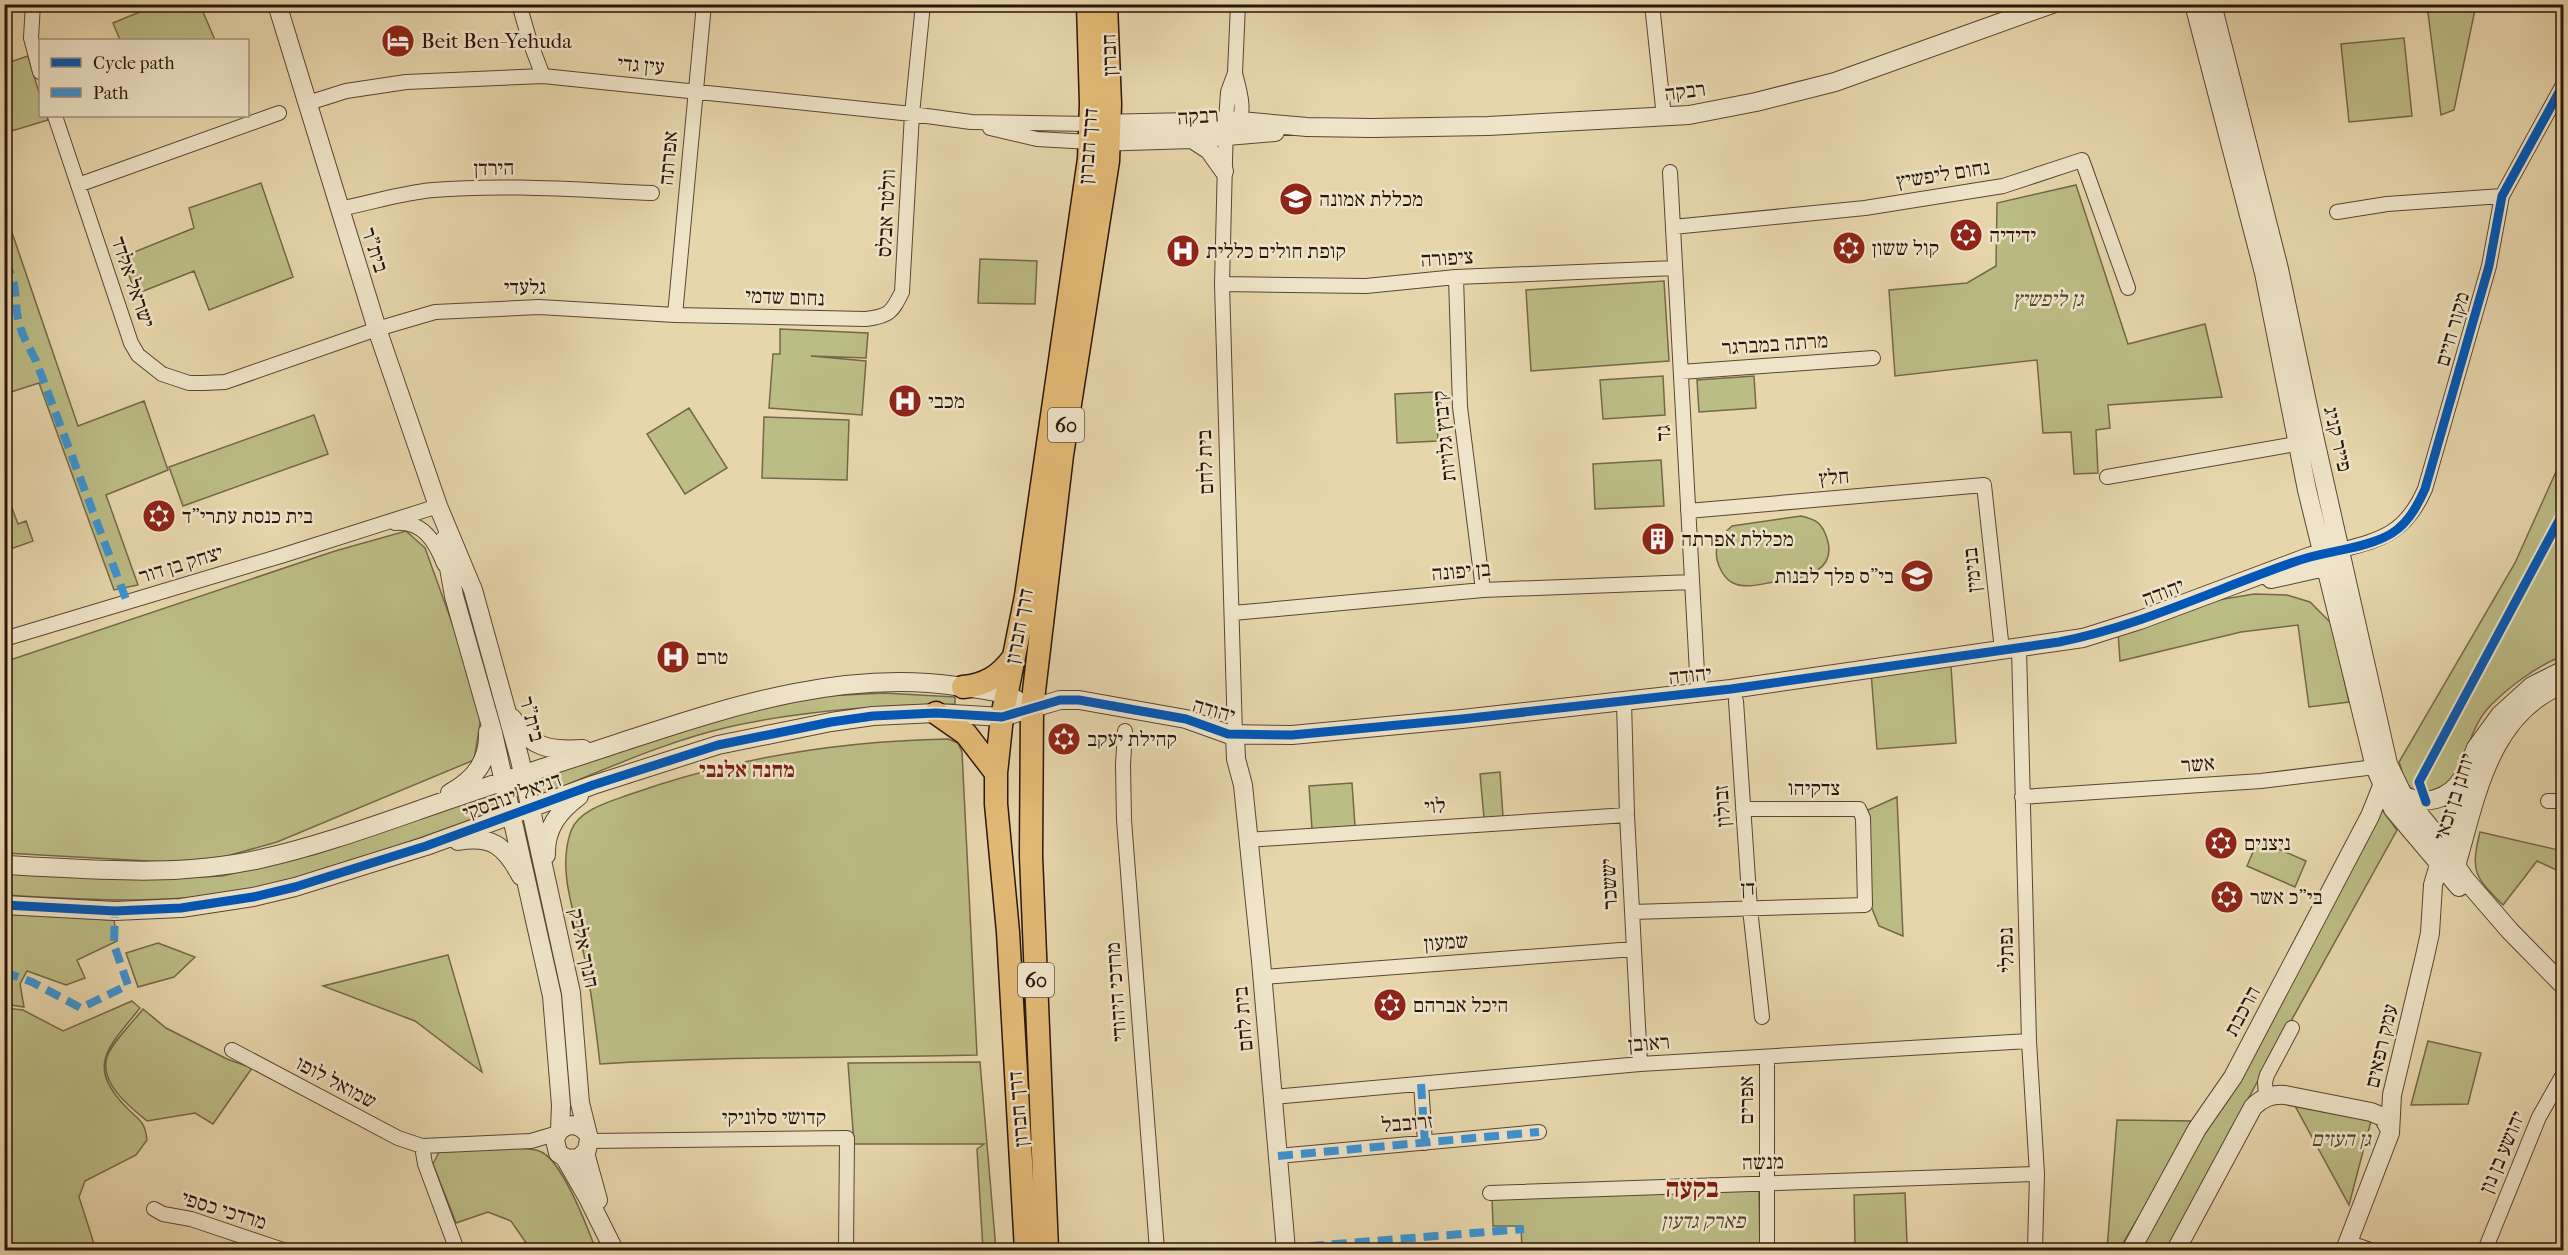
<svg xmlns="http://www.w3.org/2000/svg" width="2568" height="1255" font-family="'IM FELL French Canon','Frank Ruhl Libre',serif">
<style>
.green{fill:#bcbc85;stroke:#746848;stroke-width:1.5}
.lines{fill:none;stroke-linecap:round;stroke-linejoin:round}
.minor-casing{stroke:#5a4532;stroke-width:16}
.tertiary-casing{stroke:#5a4532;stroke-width:20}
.trunk-casing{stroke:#2b150a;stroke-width:25}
.minor{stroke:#efe4c9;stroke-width:14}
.tertiary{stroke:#efe4c9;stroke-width:18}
.trunk{stroke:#e4bb76;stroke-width:22}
.quiet{stroke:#3c93d2;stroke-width:8;stroke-dasharray:15 8;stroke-linecap:butt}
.cycleway-casing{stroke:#efe4c9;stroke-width:13}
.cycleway{stroke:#0057b8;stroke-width:9}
.labels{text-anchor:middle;stroke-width:5;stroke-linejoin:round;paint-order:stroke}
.shield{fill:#efe4c9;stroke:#665343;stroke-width:1.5}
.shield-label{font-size:20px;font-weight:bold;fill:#2b150a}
.poi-label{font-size:21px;fill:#2b150a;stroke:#efe4c9;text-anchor:start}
.street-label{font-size:21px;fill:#2b150a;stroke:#efe4c9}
.park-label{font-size:21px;font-style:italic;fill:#56472f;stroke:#efe4c9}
.neighbourhood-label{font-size:22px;font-weight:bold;fill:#7a1f14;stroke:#efe4c9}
.district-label{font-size:27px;font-weight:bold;fill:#7a1f14;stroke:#efe4c9}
</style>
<rect width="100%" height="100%" fill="#e7d6ac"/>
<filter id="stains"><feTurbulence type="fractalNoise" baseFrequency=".00333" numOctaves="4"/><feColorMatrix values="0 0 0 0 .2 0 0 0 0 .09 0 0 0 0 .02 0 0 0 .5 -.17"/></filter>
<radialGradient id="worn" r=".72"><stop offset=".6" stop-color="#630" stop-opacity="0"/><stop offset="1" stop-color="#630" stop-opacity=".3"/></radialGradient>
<path class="green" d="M159 4 200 5 215 40H120L113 23Z
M2427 5H2476L2454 110 2441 115Z
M2404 38 2412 116 2349 122 2341 44Z
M28 56 40 96V116H47L48 120 5 133 4 64Z
M261 183 293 277 209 310 194 271 136 294 122 257 194 228 189 208Z
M2076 185 2128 344 2205 324 2222 397 2108 405 2110 428 2096 430 2098 473 2074 474 2071 432 2043 433 2037 360 1895 376 1889 290 1967 283 1996 266 1997 203Z
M5 212 78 426 144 401 168 470 106 495 138 585 114 590 39 383 5 394Z
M980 259 1037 261 1035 304 978 303Z
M1664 281 1669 361 1531 371 1526 290Z
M780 329 868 333 866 358 811 356 866 361 862 415 769 408 773 354H780Z
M1663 376 1665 415 1603 419 1600 380Z
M1754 376 1756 408 1699 412 1697 380Z
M1436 392 1438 441 1397 443 1395 394Z
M689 408 727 468 685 494 647 434Z
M314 415 328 454 183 506 169 467Z
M764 417 849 420 847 480 762 478Z
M2563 456V656C2538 665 2510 686 2491 705 2469 728 2470 751 2455 774 2446 788 2419 800 2407 784 2403 778 2402 769 2399 762L2515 563Z
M1661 460 1664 506 1595 509 1593 464Z
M4 487 18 524 26 521 33 541 5 551Z
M1801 516C1813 519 1820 521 1825 533 1842 573 1801 578 1774 582 1761 584 1745 589 1733 583 1726 580 1722 573 1719 566 1712 549 1719 537 1732 526Z
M406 531 425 548 455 631 481 717 474 760 277 842 220 858 166 862 5 853 4 662 335 551Z
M2254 594 2287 595 2310 602 2332 624 2349 702 2309 707 2298 625 2241 632 2120 661 2118 632 2188 605Z
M1951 666 1956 743 1877 749 1871 672Z
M884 693 955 697V704C880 705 807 710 733 726 665 741 600 772 536 797L531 782 627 745 769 705 825 696Z
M948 739 958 743 962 752 977 1055C851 1058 725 1056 600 1064 596 1029 592 994 585 960 577 919 556 872 571 831 579 809 612 801 631 794 733 758 840 741 948 739Z
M1500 772 1503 817 1484 818 1480 774Z
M1352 783 1355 826 1312 829 1309 786Z
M500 790 502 808C452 827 402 845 351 861 318 872 285 883 250 890 168 905 87 900 5 895L4 873 155 879 222 876 316 854Z
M1897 797 1903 936 1879 926 1871 906 1868 810Z
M2380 807 2397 830 2255 1086 2168 1250H2141Z
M2480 832 2563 851V873L2537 861 2503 905C2475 877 2470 872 2480 832Z
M2258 840 2306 861 2295 887 2247 866Z
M4 914 114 920 117 941 77 960 85 978 66 985 27 971 20 984 24 1007 5 1004Z
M158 943 195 957 174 977 138 987 126 953Z
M448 955 482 1072 415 1021 323 986Z
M132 1001 140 1008C108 1048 84 1066 129 1110 141 1121 145 1123 147 1140L136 1155 85 1181 79 1197 96 1250H5V1008L23 1010 63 1031Z
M143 1009 166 1028 227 1059 252 1068 213 1124 195 1113 147 1121C130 1107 99 1083 107 1057 111 1043 134 1021 143 1009Z
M2428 1041 2481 1053 2468 1104 2411 1105Z
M980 1062 996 1250H983L977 1149 984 1144H854L848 1063Z
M2294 1104 2371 1121 2349 1205Z
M2117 1120 2193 1121 2162 1178 2119 1250H2107Z
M483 1148C499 1149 526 1146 539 1151 562 1158 588 1229 596 1250H531L511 1221 488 1212 456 1223 433 1164 440 1150Z
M1759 1189 1760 1250H1647L1646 1243 1564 1246 1563 1250H1522L1521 1226H1493L1492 1197Z
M1905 1193 1907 1243 1855 1245 1854 1195Z"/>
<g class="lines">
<defs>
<path id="minor" d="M33 4 31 38 40 72
M519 4 530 42 543 76
M1652 4 1664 117
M1235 73C1239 90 1247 112 1236 127
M308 103 346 91 406 82 543 76 912 114 971 122 1091 124
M55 116 131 343 138 355 162 374 189 383H204L225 382 377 329 435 312 539 307 675 315 866 319C890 316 892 312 902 292L912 114 923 4
M990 128 1037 139 1091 142
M1670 172 1698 691
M78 185 279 113
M339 209C370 203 401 193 433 190 505 184 579 190 652 193
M2337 212 2387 204 2502 196
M1673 227 1865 208 2003 186 2082 160 2128 288
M1456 277 1460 407 1483 590
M1222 284 1366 286 1456 277 1675 268
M675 315 704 4
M1681 372 1873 358
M2107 477 2307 442
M1688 511 1984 485 2002 650
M395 523C423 521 435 541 444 564
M2341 550C2384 539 2406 532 2425 489L2489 266 2502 196 2564 83
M1233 613 1483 590 1692 582
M4 639 284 555 438 506
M2019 649 2029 1041 2037 1174 2035 1250
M1624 701 1627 815 1640 1064
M1736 701 1750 909 1762 1017
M1125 731 1123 765 1124 820 1157 1250
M1235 735 1222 284 1226 121 1228 92 1235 73 1238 4
M2022 797 2261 781 2375 767
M2548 801H2564
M1247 840 1627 815
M1632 912 1865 905 1863 818 1859 809H1743
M1262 977 1634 949
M232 1050 398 1138 422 1146 531 1141 558 1133
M1767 1057V1250
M1421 1084 1425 1143
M1273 1097 1640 1064 2029 1041
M2266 1097 2265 1082 2267 1075 2292 1028
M589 1141 847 1138 846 1250
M422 1146 425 1164 457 1250
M1278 1156 1539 1132
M1490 1193 2037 1174
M154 1209 163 1214 191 1219 283 1250
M2359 1246 2370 1250
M2485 1250 2539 1117 2564 1073"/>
<path id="tertiary" d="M277 4 377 329 438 506 473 590 520 760 571 993 580 1103 589 1139 587 1150 579 1158 567 1159 558 1153 555 1140C559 1125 575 1120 586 1132
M2194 4 2264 273 2307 490 2375 767 2393 809 2459 887
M2212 4 2279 269 2315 440 2388 764 2403 795 2433 831 2465 879 2510 931 2564 986
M1096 124 1240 121 1307 127 1372 128 1488 126 1689 115 1756 102 1835 82 2052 4
M1192 139 1209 150 1224 171
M1096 142 1192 139 1275 132
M444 540 454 596 493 733 552 996 561 1105 560 1130
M2271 579 2325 567 2334 558
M512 718C530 748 550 751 583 749
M1235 735 1236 759 1243 785 1261 961 1286 1250
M450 793C475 779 489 761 488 732
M2403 795C2425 807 2449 799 2462 779
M458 841C492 835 505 846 521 876
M546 855C545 828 559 811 579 796
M4 865C90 869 176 878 260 859 323 845 384 822 445 801 508 779 571 759 634 738 737 704 847 670 956 686 977 689 999 690 1017 700
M2456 866C2476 798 2489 713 2564 684
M4 905 115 911 181 908 253 897 295 887 426 846 593 785 718 745 831 722 873 716 936 713 1002 717 1060 700H1079L1186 719 1228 734 1292 735 1462 719 1731 689 2083 638 2140 620 2311 556 2341 550
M585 1153 598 1200
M565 1158 588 1198 614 1250
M2131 1250 2197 1129 2233 1077 2370 816 2382 786
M2176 1250 2253 1107C2262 1098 2271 1094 2285 1095L2371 1112 2383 1117 2390 1130
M2345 1250 2390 1133 2392 1095 2425 956 2430 933 2433 885 2465 775 2476 748 2500 715 2532 686 2564 670"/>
<path id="trunk" d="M963 687C985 685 1000 676 1013 658
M936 713 966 734 996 773
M1026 1250 1008 932 996 804V773L1002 717 1026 596 1089 159 1091 104 1088 4
M1047 1250 1031 856 1032 708 1062 455 1108 161 1110 104 1106 4"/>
</defs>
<use href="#minor" class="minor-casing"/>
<use href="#tertiary" class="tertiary-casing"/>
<use href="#trunk" class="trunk-casing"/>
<use href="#minor" class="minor"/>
<use href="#tertiary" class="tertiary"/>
<use href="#trunk" class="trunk"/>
<path class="quiet" d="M4 261C21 287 12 301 20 326 23 338 31 350 36 361L127 602
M4 972 32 982 81 1008 128 985 114 945 115 911
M1421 1084 1425 1143
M1278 1156 1539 1132
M1286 1248 1524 1229"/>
<defs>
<path id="cycleway" d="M2426 802 2419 782 2564 511
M4 905 115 911 181 908 253 897 295 887 426 846 593 785 718 745 831 722 873 716 936 713 1002 717 1060 700H1079L1186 719 1228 734 1292 735 1462 719 1731 689 2059 642C2141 626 2218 588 2297 561 2325 551 2358 550 2385 537 2405 528 2416 509 2425 489L2489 266 2502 196 2564 83"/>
</defs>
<use href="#cycleway" class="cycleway-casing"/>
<use href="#cycleway" class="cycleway"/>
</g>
<defs>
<symbol id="hotel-disc" viewBox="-11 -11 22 22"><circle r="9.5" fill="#8f2418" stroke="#efe4c9"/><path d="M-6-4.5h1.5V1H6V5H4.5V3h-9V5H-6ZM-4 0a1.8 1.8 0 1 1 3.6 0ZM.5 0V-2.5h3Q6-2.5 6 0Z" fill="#fff"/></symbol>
<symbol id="university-disc" viewBox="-11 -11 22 22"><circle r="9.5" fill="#8f2418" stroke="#efe4c9"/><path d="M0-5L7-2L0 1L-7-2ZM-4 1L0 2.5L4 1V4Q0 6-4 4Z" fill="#fff"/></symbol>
<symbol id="synagogue-disc" viewBox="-11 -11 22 22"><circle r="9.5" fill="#8f2418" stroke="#efe4c9"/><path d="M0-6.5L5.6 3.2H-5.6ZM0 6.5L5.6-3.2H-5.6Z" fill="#fff"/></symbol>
<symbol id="hospital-disc" viewBox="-11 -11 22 22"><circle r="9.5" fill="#8f2418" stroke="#efe4c9"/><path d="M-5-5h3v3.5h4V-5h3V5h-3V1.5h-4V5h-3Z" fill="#fff"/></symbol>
<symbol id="building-disc" viewBox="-11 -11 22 22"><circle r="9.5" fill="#8f2418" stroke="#efe4c9"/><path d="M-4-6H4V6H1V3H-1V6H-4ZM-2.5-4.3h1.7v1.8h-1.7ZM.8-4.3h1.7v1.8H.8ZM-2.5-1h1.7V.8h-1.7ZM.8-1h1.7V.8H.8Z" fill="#fff"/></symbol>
<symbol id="school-disc" viewBox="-11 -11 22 22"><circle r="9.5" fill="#8f2418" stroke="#efe4c9"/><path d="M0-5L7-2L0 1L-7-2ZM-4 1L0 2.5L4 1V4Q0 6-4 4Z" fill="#fff"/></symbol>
</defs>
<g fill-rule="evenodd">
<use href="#hotel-disc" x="379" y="22" width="38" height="38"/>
<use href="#university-disc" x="1277" y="180" width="38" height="38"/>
<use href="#synagogue-disc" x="1947" y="216" width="38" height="38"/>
<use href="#synagogue-disc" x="1830" y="229" width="38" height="38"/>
<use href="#hospital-disc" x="1164" y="232" width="38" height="38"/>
<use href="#hospital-disc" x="886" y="382" width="38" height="38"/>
<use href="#synagogue-disc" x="140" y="497" width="38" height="38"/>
<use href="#building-disc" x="1639" y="520" width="38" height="38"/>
<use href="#school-disc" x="1898" y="557" width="38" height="38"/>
<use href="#hospital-disc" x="654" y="638" width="38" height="38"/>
<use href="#synagogue-disc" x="1045" y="720" width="38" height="38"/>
<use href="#synagogue-disc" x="2202" y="824" width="38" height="38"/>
<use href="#synagogue-disc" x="2208" y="878" width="38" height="38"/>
<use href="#synagogue-disc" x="1371" y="986" width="38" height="38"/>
</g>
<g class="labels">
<g class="shield">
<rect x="1048" y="408" width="36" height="34" rx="4.5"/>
<rect x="1018" y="963" width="36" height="34" rx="4.5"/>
</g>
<g class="shield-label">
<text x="1066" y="432">60</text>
<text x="1036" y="987">60</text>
</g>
<g class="poi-label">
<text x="421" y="48">Beit Ben-Yehuda</text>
<text x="1319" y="206">מכללת אמונה</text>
<text x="1989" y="242">ידידיה</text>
<text x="1872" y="255">קול ששון</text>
<text x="1206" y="258">קופת חולים כללית</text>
<text x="928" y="408">מכבי</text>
<text x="182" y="523">בית כנסת עתרי"ד</text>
<text x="1681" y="546">מכללת אפרתה</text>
<text x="1894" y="583" text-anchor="end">בי"ס פלך לבנות</text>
<text x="696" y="664">טרם</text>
<text x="1087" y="746">קהילת יעקב</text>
<text x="2244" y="850">ניצנים</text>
<text x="2250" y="904">בי"כ אשר</text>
<text x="1413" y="1012">היכל אברהם</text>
</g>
<g class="street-label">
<text transform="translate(1109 55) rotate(-92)" y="7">חברון</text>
<text transform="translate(641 65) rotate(5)" y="7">עין גדי</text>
<text transform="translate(1685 91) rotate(-7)" y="7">רבקה</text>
<text transform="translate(1198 116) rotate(-4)" y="7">רבקה</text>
<text transform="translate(1088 146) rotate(-86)" y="7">דרך חברון</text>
<text transform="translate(668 158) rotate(-85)" y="7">אפרתה</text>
<text transform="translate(494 168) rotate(-1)" y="7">הירדן</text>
<text transform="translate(1943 174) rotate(-9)" y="7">נחום ליפשיץ</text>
<text transform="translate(886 213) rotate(-87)" y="7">וולטר אבלס</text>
<text transform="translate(375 250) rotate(72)" y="7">בית"ר</text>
<text transform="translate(1447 258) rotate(-4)" y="7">ציפורה</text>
<text transform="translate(133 282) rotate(71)" y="7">ישראל אלדד</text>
<text x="525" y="294">גלעדי</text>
<text transform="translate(785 297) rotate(2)" y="7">נחום שדמי</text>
<text transform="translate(2452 329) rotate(-74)" y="7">מקור חיים</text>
<text transform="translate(1775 344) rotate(-4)" y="7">מרתה במברגר</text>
<text transform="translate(1663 433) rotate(-93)" y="7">גד</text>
<text transform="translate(1444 436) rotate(-96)" y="7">קיבוץ גלויות</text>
<text transform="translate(2338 439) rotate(77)" y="7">פייר קניג</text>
<text transform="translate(1205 462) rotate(-92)" y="7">בית לחם</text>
<text transform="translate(1834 477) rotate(-5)" y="7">חלץ</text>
<text transform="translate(181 564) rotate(-17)" y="7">יצחק בן דור</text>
<text transform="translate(1972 570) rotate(-96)" y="7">בנימין</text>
<text transform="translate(1461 571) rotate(-5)" y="7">בן יפונה</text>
<text transform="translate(2163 592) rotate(-21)" y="7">יהודה</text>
<text transform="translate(1019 626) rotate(-79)" y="7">דרך חברון</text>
<text transform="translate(1690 675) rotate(-6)" y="7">יהודה</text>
<text transform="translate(1214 710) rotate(16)" y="7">יהודה</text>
<text transform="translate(532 719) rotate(75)" y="7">בית"ר</text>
<text transform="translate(2198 764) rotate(-4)" y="7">אשר</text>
<text x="1814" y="795">צדקיהו</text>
<text transform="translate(512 796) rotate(-20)" y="7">דניאל ינובסקי</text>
<text transform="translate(2454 797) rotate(-72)" y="7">יוחנן בן זכאי</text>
<text transform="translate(1435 806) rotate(-4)" y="7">לוי</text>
<text transform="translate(1722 806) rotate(-94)" y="7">זבולון</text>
<text transform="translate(1609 884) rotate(-93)" y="7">יששכר</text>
<text transform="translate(1748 888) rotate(-2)" y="7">דן</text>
<text transform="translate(1446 942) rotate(-4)" y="7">שמעון</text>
<text transform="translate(584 948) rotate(78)" y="7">חנוך אלבק</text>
<text transform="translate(2006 950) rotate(-92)" y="7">נפתלי</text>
<text transform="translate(1116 992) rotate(-94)" y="7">מרדכי היהודי</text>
<text transform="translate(2242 1011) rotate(-62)" y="7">הרכבת</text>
<text transform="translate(1243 1019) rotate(-95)" y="7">בית לחם</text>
<text transform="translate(1649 1043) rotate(-4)" y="7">ראובן</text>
<text transform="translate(2381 1046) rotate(-77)" y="7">עמק רפאים</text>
<text transform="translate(336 1082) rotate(28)" y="7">שמואל לופו</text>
<text transform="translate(1746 1100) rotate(-90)" y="7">אפרים</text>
<text transform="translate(1018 1109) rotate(-95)" y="7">דרך חברון</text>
<text x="774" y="1124">קדושי סלוניקי</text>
<text transform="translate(1407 1123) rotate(-5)" y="7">זרובבל</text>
<text transform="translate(2502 1152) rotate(-67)" y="7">יהושע בן נון</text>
<text transform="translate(1763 1162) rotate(-2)" y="7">מנשה</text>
<text transform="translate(224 1210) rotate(17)" y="7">מרדכי כספי</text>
</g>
<g class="park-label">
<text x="2048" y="306">גן ליפשיץ</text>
<text x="2341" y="1146">גן העזים</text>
<text x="1703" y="1228">פארק גדעון</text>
</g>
<g class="neighbourhood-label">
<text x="747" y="777">מחנה אלנבי</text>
</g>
<g class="district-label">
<text x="1692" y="1197">בקעה</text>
</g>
</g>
<rect width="2568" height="1255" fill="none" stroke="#e7d6ac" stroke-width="24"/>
<rect x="6" y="6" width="2556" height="1243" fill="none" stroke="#2b150a" stroke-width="3"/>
<rect x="12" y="12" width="2544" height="1231" fill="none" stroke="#2b150a" stroke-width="1.5"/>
<rect x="39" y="39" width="210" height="78" fill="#efe4c9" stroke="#a1917d" stroke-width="1.5"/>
<rect x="51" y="58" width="30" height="9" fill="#0057b8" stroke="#a1917d" stroke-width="1.5"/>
<text x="93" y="69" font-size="18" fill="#2b150a">Cycle path</text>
<rect x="51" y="88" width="30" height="9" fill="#3c93d2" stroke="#a1917d" stroke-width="1.5"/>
<text x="93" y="99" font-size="18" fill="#2b150a">Path</text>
<rect width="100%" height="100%" filter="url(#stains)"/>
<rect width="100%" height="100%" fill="url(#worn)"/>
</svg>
